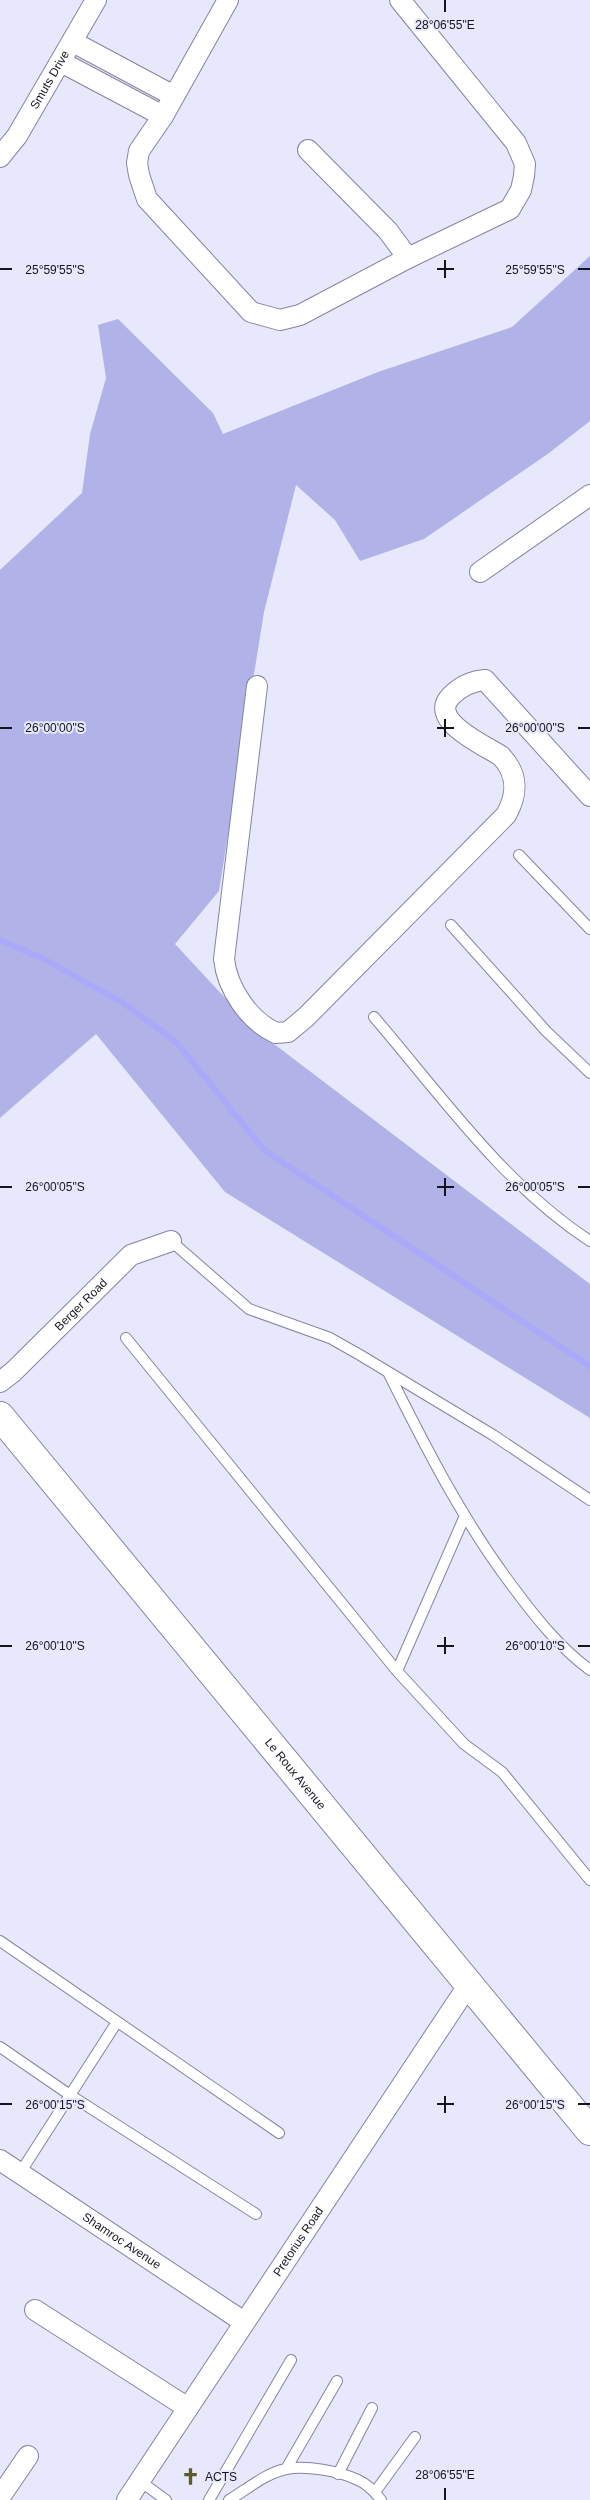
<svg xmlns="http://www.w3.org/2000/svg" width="590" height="2500" font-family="Helvetica,sans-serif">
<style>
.green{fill:#b1b2e7}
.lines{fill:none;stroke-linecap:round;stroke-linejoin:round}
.stream{stroke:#aaa9f9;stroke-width:6}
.service-casing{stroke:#8484a2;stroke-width:12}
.minor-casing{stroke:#8484a2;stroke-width:22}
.secondary-casing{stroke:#8484a2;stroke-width:30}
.service{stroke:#fff;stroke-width:10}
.minor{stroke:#fff;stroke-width:20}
.secondary{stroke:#fff;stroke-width:28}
.ticks{fill:none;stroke:#14141f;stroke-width:2}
.labels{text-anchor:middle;stroke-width:4;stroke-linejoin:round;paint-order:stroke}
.street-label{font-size:12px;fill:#14141f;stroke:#e7e8fc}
.poi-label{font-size:12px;fill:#14141f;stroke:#e7e8fc;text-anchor:start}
.ticks-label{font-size:12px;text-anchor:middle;fill:#14141f;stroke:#e7e8fc;stroke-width:4;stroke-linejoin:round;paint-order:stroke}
</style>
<rect width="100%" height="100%" fill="#e7e8fc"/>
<path class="green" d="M590 256V421L549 453 424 539 360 561 335 520 296 485 264 612 219 891 175 944 253 1028 590 1284V1418L225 1192 96 1034 0 1118V570L82 493 90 434 106 378 98 325 118 319 213 413 223 434 378 372 512 327Z"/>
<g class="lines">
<path class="stream" d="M0 940 44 959 125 1004 176 1042 265 1151 590 1366"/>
<defs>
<path id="service" d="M519 855 590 929
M451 925 546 1031 590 1073
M374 1017C441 1095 503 1184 590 1241
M171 1241 249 1309 330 1338 360 1355 493 1435 590 1500
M126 1338 397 1671 464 1744 502 1772 590 1880
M389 1374C426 1448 463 1521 513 1587 536 1618 559 1647 590 1670
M397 1671 464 1518
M0 1941 279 2133
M0 2047 70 2095 256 2214
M20 2173 117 2022
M286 2469 337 2381
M338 2474 372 2408
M140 2481 166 2500
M375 2492 415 2437
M209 2500 291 2360
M229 2500C246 2490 266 2473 286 2469 306 2465 339 2471 358 2480 367 2484 375 2492 381 2500"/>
<g id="minor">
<path d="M228 0 163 116 139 151 137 163 139 175 147 199 251 312 280 320 300 315 408 258 510 209 521 190 524 176 525 164 516 143 400 0"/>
<path d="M73 42 174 96"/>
<path d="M61 62 163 116"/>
<path d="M308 150 388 231 408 258"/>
<path id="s1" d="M0 157 17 136 96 0"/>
<path d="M480 572 590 495"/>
<path d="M257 686 224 959C227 988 249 1021 276 1033L288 1032 306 1017 506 815C518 794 518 774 501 756 484 745 427 720 451 696 461 686 471 681 485 680L590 796"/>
<path id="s2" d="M0 1382 13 1372 131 1255 171 1241"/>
<path id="s3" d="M0 2160 244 2322"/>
<path d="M35 2310 188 2408"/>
<path d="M0 2497 28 2456"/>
<path id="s4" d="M127 2500 469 1984"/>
</g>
<g id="secondary">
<path id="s5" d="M0 1416 590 2131"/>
</g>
</defs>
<use href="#service" class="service-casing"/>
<use href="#minor" class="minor-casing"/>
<use href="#secondary" class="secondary-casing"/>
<use href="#service" class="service"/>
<use href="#minor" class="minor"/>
<use href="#secondary" class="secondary"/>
</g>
<path class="ticks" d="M445 0V12M445 260V278M0 269H12M437 269H454M578 269H590M445 719V737M0 728H12M437 728H454M578 728H590M445 1178V1196M0 1187H12M437 1187H454M578 1187H590M445 1637V1654M0 1646H12M437 1646H454M578 1646H590M445 2096V2113M0 2104H12M437 2104H454M578 2104H590M445 2488V2500"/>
<defs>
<symbol id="church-bare" viewBox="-9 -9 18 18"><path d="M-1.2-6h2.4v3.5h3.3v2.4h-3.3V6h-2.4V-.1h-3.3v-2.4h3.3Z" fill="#5f5a26" stroke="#e7e8fc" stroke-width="2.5" paint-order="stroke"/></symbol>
</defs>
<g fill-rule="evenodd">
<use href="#church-bare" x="178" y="2464" width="25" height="25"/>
</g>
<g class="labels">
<g class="street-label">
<text dy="4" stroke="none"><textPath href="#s1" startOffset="92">Smuts Drive</textPath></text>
<text dy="4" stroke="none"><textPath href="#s2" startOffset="112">Berger Road</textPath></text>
<text dy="4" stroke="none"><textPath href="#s5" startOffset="464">Le Roux Avenue</textPath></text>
<text dy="4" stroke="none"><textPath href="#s3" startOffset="146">Shamroc Avenue</textPath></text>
<text dy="4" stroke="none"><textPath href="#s4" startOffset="310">Pretorius Road</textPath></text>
</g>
<g class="poi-label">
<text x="205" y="2481">ACTS</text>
</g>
</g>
<g class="ticks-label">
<text x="445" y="29">28°06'55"E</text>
<text x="55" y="274">25°59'55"S</text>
<text x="535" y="274">25°59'55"S</text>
<text x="55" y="732">26°00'00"S</text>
<text x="535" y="732">26°00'00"S</text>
<text x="55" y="1191">26°00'05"S</text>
<text x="535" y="1191">26°00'05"S</text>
<text x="55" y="1650">26°00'10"S</text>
<text x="535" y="1650">26°00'10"S</text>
<text x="55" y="2109">26°00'15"S</text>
<text x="535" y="2109">26°00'15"S</text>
<text x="445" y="2479">28°06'55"E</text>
</g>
</svg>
